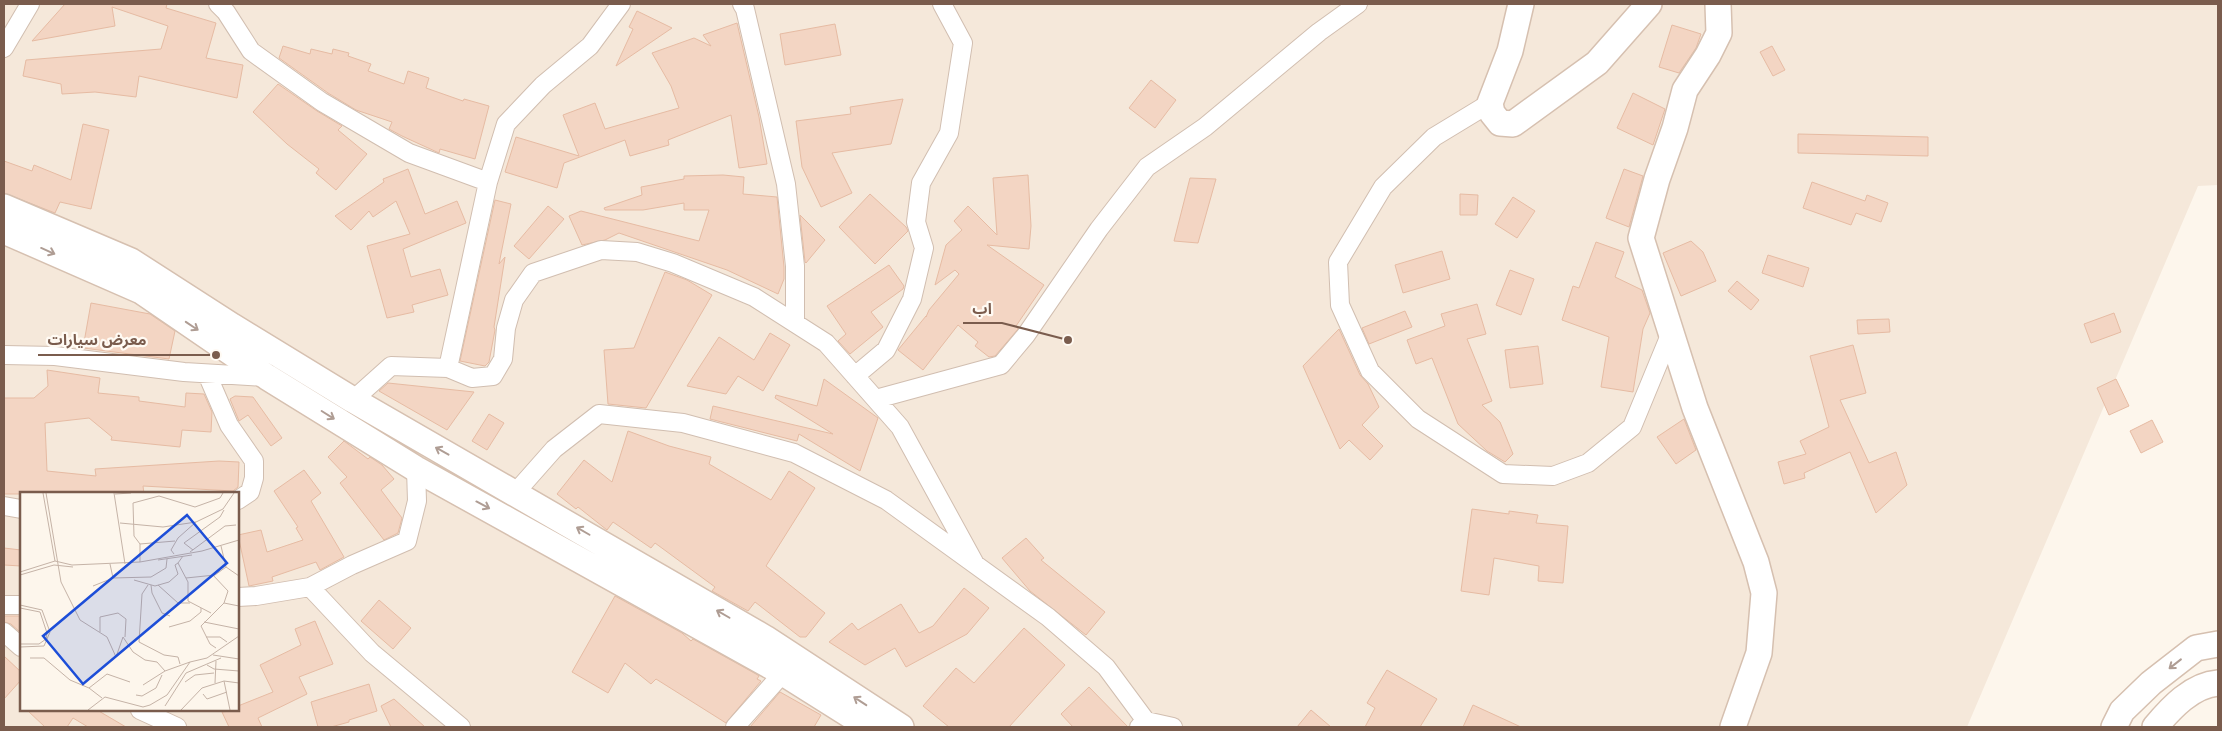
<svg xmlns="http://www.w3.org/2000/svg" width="2222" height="731" font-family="'PT Sans','Noto Sans Arabic',sans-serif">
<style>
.residential{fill:#f5e8da;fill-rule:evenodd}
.building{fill:#f3d5c3;stroke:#e6bba3}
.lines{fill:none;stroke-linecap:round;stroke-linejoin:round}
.street-casing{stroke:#d1beb0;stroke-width:20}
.secondary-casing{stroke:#d6c0b0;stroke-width:28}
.street{stroke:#fff;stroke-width:18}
.secondary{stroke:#fff;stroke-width:25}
.oneway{stroke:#af9d94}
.inset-road{fill:none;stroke:#c5b3a7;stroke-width:1}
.view{fill:#1d4ed8;fill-opacity:0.15;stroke:#1d4ed8;stroke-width:2.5}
.inset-edge{fill:none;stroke:#7a5c4d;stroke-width:2.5}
.leader{fill:none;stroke:#7a5c4d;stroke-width:2}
.callout-dot{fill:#7a5c4d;stroke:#fffaf3;stroke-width:2}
.callout-label{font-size:15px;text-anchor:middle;font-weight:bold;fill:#7a5c4d;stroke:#fffaf3;stroke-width:4.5;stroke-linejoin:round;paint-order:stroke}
</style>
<rect width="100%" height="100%" fill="#fdf6ec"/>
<path class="residential" d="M4 4H2218V185L2198 186 1967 727H4ZM21 493H238V710H21Z"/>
<path class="building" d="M65 4H167L166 8 216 23 206 58 243 65 237 98 139 76 136 97 95 92 62 94 61 84 23 76 26 60 161 49 168 26 112 7 115 26 32 41Z
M637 11 672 28 616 66 633 29 629 27Z
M737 23 759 117 767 164 739 168 731 115 668 140 669 145 630 156 625 140 564 163 557 188 505 172 516 137 579 156 563 115 595 103 605 129 679 108 671 86 652 53 694 38 711 46 703 35Z
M835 24 841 55 785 65 780 34Z
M1672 25 1701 34 1696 48 1679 73 1659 67Z
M283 46 310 54 311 49 332 54 333 49 349 53 348 56 371 64 368 71 404 84 408 71 429 78 426 88 463 101 464 99 489 106 475 159 440 149 439 153 402 136 389 129 392 122 356 110 328 93 279 58Z
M1772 46 1785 70 1773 76 1760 52Z
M1151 80 1176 100 1155 128 1129 108Z
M278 84 317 111 342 126 338 130 367 154 336 190 316 173 319 169 287 144 253 112Z
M1633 93 1665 109 1653 145 1617 128Z
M903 99 891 144 832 153 852 193 821 207 802 167 796 121 851 114 850 107Z
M83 124 109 130 91 209 60 202 55 213 4 193V161L32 171 34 165 71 180Z
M1798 134 1928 137V156L1798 153Z
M408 169 425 214 457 201 466 223 403 249 411 277 440 269 448 295 412 305 414 312 387 318 367 246 410 234 396 201 373 217 369 211 351 230 335 216 384 182 383 179Z
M1624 169 1643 176 1629 227 1606 218Z
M723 175 744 177 743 194 777 197 784 267V279L778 294 727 270 619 233 605 240 582 245 569 216 581 211 699 241 709 210H684V203L643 210H605L604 208 642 195 641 187 684 179V176Z
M1028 175 1031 226 1029 249 987 245 1044 285 1016 326 1018 329 995 356 989 357 975 346 978 342 958 325 923 370 898 350 926 316V317L929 310 959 274 955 270 935 285 946 245 962 230 954 221 968 206 997 235 993 178Z
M1190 178 1216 179 1198 243 1174 241Z
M1812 182 1865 201 1867 195 1888 203 1881 222 1856 213 1851 225 1803 208Z
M870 194 906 227 908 231 875 264 839 227Z
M1460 194 1478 195 1477 215H1460Z
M1513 197 1535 211 1517 238 1495 224Z
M495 200 511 204 499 264 505 257 494 327 495 330 489 362 485 366 460 361Z
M548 206 564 219 529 259 514 246Z
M800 215 825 240 806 263 805 262Z
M1691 241 1703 252 1716 281 1681 296 1663 253Z
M1596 242 1624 252 1615 277 1642 290 1650 313 1643 329 1633 392 1601 387 1609 337 1562 320 1573 286 1579 288Z
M1442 251 1450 279 1403 293 1395 265Z
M1768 255 1809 268 1803 287 1762 273Z
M889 265 904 286 903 289 871 312 883 327 850 354 838 341 846 334 827 306Z
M1510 270 1534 279 1521 315 1496 305Z
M665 272 687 280 712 295 646 408 608 404 604 350 634 348Z
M1737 281 1759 300 1751 310 1728 291Z
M91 303 150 314 175 331 169 359 83 348Z
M1477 304 1486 334 1467 339 1492 401 1482 405 1500 422 1513 454 1505 462 1487 451 1458 424 1432 358 1416 364 1407 340 1445 326 1441 314Z
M1405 311 1412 327 1369 344 1362 328Z
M2114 313 2121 332 2091 343 2084 324Z
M1889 319 1890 332 1858 334 1857 320Z
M1339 329 1360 375 1368 384 1379 407 1362 425 1383 446 1370 460 1349 440 1340 449 1303 366Z
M770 333 790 345 763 391 738 376 726 394 687 386 719 337 754 360Z
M1853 345 1866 393 1840 400 1869 463 1896 452 1907 485 1876 513 1850 452 1804 473 1805 478 1784 484 1778 462 1806 454 1800 441 1829 427 1810 356Z
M1538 346 1543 384 1510 388 1505 350Z
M47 370 100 378 98 393 139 397V401L185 407 186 393 204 394 212 412 211 432 182 430 180 447 111 440 112 437 89 418 45 423 47 471 96 476 95 469 219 461 239 462 238 487 233 491 143 486 144 494H4V398H34L48 386Z
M824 379 878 418 860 471 799 434 797 441 710 419 713 406 833 434 775 398 776 395 817 406Z
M2116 379 2129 406 2109 415 2097 388Z
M388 383 474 392 447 430 379 391Z
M235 396 253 397 282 438 271 446 248 415 239 421 230 399Z
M489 414 504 423 487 450 472 441Z
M1684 419 1696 450 1676 464 1657 437Z
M2152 420 2163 442 2141 453 2130 431Z
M628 431 669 446 711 457 709 464 771 500 789 471 815 488 766 566 825 613 806 637H800L755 602 748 611 712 591 715 587 655 543 651 548 613 522 607 530 578 507 576 509 557 494 584 460 612 482Z
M344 441 368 459 370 457 382 465 394 479 381 490 402 518 398 533 384 540 340 483 347 477 328 457Z
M304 470 321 493 311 501 344 557 320 570 316 562 272 577 273 581 249 586 238 535 261 530 267 552 303 540 296 528 298 527 274 491Z
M1472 509 1509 514V511L1538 515 1536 523 1568 526 1563 583 1538 581 1539 566 1494 558 1489 595 1461 591Z
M1026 538 1044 558 1041 560 1105 612 1086 635 1030 591 1002 558Z
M4 548 21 550V566L4 565Z
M964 588 989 608 967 634 906 667 895 648 865 665 829 642 852 623 858 630 901 604 919 633 933 626Z
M615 596 682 633 691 641 693 639 756 674 759 676 757 679 761 681 726 723 656 679 651 684 625 663 608 693 572 672Z
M379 600 411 628 393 649 361 621Z
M4 616H21V633L11 624 4 622Z
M315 621 333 664 299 677 307 694 258 718 262 727H229L222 712 238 710V706L273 692 260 665 301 645 295 629Z
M1024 628 1065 665 1009 727H949L923 706 956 668 974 683Z
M4 656 21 672V680L4 699Z
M1387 670 1437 699 1420 727H1365L1375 708 1367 703Z
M369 684 377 711 349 720V722L331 727H318L311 702Z
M1089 687 1128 727H1073L1061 714Z
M780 692 821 715 814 727H750Z
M394 699 425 727H391L381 706Z
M1473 705 1521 727H1463Z
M27 710H97L126 727H88L73 718 67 727H45Z
M1311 710 1331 727H1297Z"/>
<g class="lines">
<defs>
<path id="street" d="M218 4 226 12 251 51 322 102 409 153 488 182
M742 4 745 9 786 184 795 266V323
M4 48 30 4
M1490 103 1434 137 1383 187 1338 262 1340 305 1370 371 1418 419 1503 474 1553 476 1588 463 1632 427 1670 335
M4 355 55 356 184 372 266 377
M448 368 472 378 493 376 503 359 506 328 514 300 533 273 601 250 637 252 673 263 754 297 826 343 900 427 974 562
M207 374 229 425 254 461V478L250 492 238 500
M855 376 886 350 912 299 924 248 916 222 921 183 949 133 963 43 942 4
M343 397 353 400 391 366 448 368 488 182 506 124 543 85 590 46 621 4
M876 399 1001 365 1026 335 1099 229 1147 167 1205 127 1319 32 1358 4
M516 492 554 449 599 414 683 423 794 453 886 500 1048 617 1106 667 1146 721
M4 506 21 509
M310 587 372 653 461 727
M238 597 256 596 310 587 352 565 407 541 417 501 416 469
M4 605H21
M4 632 21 647
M140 710 177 727
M735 727 783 673
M1139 727 1146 721 1173 727"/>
<path id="secondary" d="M1521 4 1510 51 1490 103 1492 113 1500 123 1513 124 1597 63 1649 4
M1718 4 1719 33 1708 55 1685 90 1675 128 1657 179 1641 238 1695 408 1756 562 1764 593 1759 653 1733 727
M4 207 131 261 232 326 353 400 765 638 901 727
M4 231 141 291 267 377 416 469 783 673 869 727
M2114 727 2122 711 2151 683 2196 648 2218 644
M2155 727C2171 708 2192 685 2218 683"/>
</defs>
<use href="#street" class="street-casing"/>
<use href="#secondary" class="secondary-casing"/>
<use href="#street" class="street"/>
<use href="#secondary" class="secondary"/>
</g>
<defs><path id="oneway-shaft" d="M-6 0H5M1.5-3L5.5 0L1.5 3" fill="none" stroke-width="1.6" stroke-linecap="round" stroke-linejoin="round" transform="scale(1.25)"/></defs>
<g class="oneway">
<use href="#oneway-shaft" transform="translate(48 251) rotate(24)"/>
<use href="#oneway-shaft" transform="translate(192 326) rotate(34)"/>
<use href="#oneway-shaft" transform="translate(328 415) rotate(32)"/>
<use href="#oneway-shaft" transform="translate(442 451) rotate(-151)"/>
<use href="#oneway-shaft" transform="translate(483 505) rotate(28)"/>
<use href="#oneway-shaft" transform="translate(583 531) rotate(-150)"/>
<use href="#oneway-shaft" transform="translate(723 614) rotate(-150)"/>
<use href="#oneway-shaft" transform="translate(2175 664) rotate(142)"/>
<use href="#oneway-shaft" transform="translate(860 701) rotate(-147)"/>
</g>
<g transform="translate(20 492)">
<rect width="219" height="219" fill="#fdf6ec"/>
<path class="inset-road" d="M23 1 35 69M26 1 41 90 60 128 87 145 96 165 103 145 113 160 125 168 137 170 145 179 170 170M94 1 105 72M95 2 111 1M100 31 143 35 176 30M120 52 155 49M201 54 206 75 219 84M173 58 164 51 200 25 204 18M170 60 205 34 216 33M154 62 151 58 158 46 176 30 203 17 214 1M163 64 158 71 168 90V109L191 121M138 68 172 63M120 70V52L114 44 113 11 139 4 175 15 200 6 203 1M0 80 35 69 52 73 120 70 182 59 219 48M192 82 208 99 204 111 181 134 190 152 196 156M0 83 34 73 53 75M93 86 131 85 146 76 147 67M166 86 195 83 206 75M114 88 135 94 149 90 158 82 155 73 158 71M128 93 122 102 119 150 144 163 158 165 160 172M131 93 132 101 142 121 150 124M138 93 158 111H170M73 94 93 86 90 72M204 111 219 114M0 113 22 118 30 140 24 154 0 155M0 116 20 120 27 141 26 147 19 152H0M184 130 219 137M149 135 170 129 181 120V116M80 140V125L98 121 106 127 105 145M186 145H200L207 150M193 163 219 167M10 166H24L50 188 69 196M187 173 194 177 219 179M204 189 210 218M165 190 175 183 194 181M195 191 196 169M123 193 145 179M183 202 187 207 207 200M116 203 122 204 136 196 142 183M82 206 69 196 87 182 110 190M145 214 166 181 201 166M68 218 85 205 123 215 130 213 147 203 170 170 187 166 219 144M161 218 182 196 204 189 219 191"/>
<path class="view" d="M167 23 207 71 63 192 23 144Z"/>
<rect width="219" height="219" class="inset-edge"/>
</g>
<path class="leader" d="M1068 340L1002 323H963M216 355L156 355H38"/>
<g class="callout-dot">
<circle cx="1068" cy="340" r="5"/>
<circle cx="216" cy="355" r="5"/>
</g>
<g class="callout-label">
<text x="982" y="314">اب</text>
<text x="97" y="345">معرض سيارات</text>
</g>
<rect width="2222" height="731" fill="none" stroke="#7a5c4d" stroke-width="10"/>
</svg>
